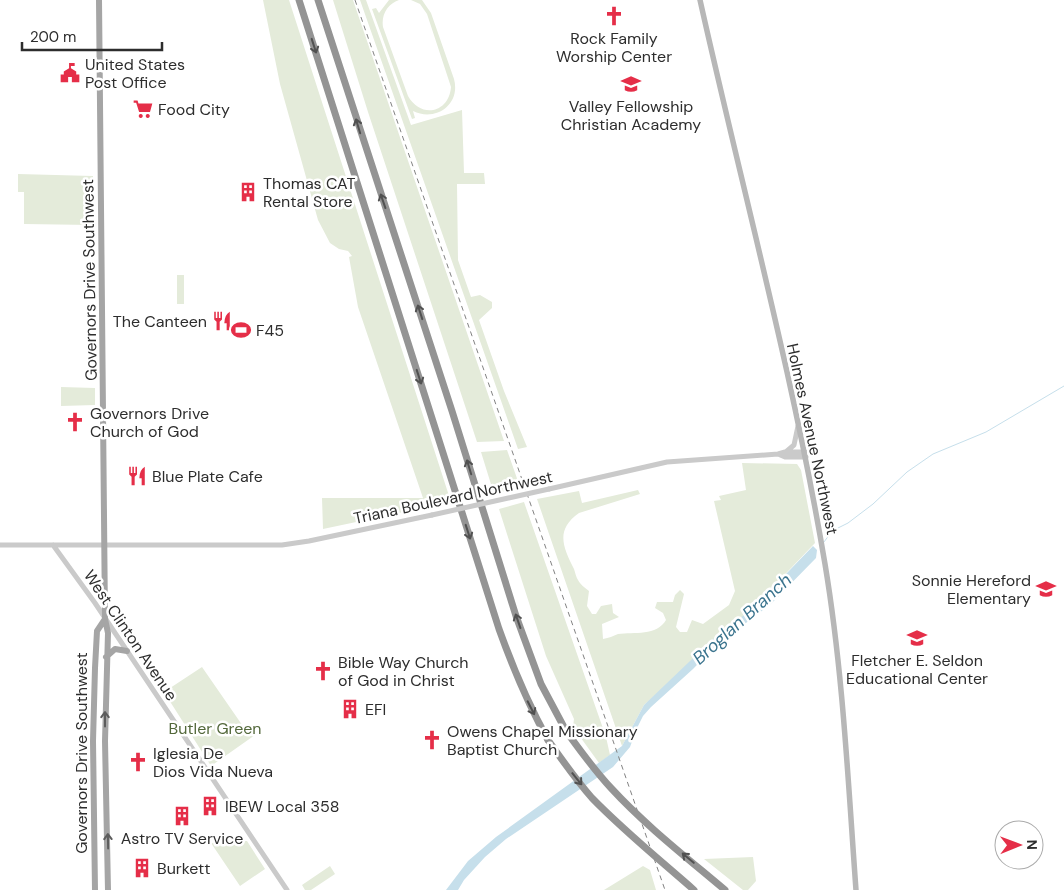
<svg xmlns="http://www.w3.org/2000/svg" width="1064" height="890" font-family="'DM Sans',sans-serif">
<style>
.green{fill:#e4ebda}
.water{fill:#c6dfeb}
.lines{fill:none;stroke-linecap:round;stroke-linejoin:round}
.stream{stroke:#c6dfeb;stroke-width:1}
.tertiary{stroke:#cacaca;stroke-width:5}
.secondary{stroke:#b7b7b7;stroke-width:5.5}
.primary{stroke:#a5a5a5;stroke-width:6}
.motorway{stroke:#949494;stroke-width:7}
.rail{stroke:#828282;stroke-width:1;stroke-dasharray:5 4;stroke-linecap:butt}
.tertiary-bridge{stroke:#cacaca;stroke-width:5}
.motorway-bridge{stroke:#949494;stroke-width:7}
.oneway{stroke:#515151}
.oneway2{stroke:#5d5d5d}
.labels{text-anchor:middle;stroke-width:5;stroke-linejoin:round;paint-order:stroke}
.poi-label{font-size:16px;fill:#2d2d2d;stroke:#fff;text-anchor:start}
.street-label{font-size:16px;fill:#2d2d2d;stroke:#fff}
.park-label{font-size:16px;fill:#53683b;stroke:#fff}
.water-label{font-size:18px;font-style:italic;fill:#3b748e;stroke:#fff}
</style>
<rect width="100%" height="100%" fill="#fff"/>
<path class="green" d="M263 0H289L451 502 323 529 322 498H423L358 307 349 257 352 256 348 251 339 249 330 243 318 220 280 84Z
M333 0H353L504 441 477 442 368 112Z
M360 0H366L411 125 462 110 464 173H484L485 184H457L458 260 471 297 480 295 492 302V308L479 320 504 391 527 447 518 449Z
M389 0H399C388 4 381 14 383 27L408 96C421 119 449 113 451 87L427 14 420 4 411 0H422L431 13 454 79C461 105 435 122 413 111L415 118 412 119 372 9 376 8 379 13Z
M18 174 93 176 92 225 24 224V192H18Z
M177 275H184V304H177Z
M61 387 95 388V405L61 406Z
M507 450 520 487 494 494 481 452Z
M742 463 797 464 801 470 815 543 753 608 644 705 622 746 537 499 579 491 582 503 638 490 640 494 579 513C555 530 563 547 574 569 575 572 576 577 578 580 580 584 585 588 589 591L587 606 592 614H596L601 606 612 604 613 613 619 617 602 624 603 639C609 638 613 636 618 634 634 632 657 636 666 620L663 613 655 608 657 602H673L675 595 680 590 684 594 676 627 680 632H687L692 620 703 624 729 605 735 591 714 501 721 500 719 496 746 490Z
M524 502 606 737 610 755 599 763 573 727 574 719 546 656 499 509Z
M202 667 247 732 251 730 255 735 211 766 164 692Z
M247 841 265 869 240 886 211 843Z
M753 857 756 881 748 890H743L704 859Z
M330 866 335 874 311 890H305L302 885Z
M643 866 650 870 656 890H604Z"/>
<path class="water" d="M813 546 817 550 816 558 772 603 742 626 725 636 693 669 651 707 643 716 637 728 630 747 613 767 506 839 485 857 464 880 458 890H446L468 861 496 837 622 746 644 705 712 640 753 608Z"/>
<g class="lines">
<path class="stream" d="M824 542 832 531 848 523 873 504 907 472 933 454 986 432 1064 386"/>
<path class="tertiary" d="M787 451 794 445 798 426
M778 454 785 457H806
M549 489 667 462 778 454 785 452H805
M0 545H282L309 541 432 515
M53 545 95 603 287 890"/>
<path class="secondary" d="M700 0C742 188 793 374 825 564 843 672 848 781 856 890"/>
<path class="primary" d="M99 0 105 619 108 633 105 741 108 890
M106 657 115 649 127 651
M95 890 93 741 95 668 97 631 105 619"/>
<path class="motorway" d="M299 0 499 629C513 668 528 704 548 740
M318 0 452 411 516 616 541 684 566 731"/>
<path class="rail" d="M355 0 665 890"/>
<path class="tertiary-bridge" d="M432 515 549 489"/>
<path class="motorway-bridge" d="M566 731C580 750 594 770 611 788 645 825 686 857 725 890
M548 740C562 760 576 780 592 798 624 831 660 860 694 890"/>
</g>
<defs><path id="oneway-shaft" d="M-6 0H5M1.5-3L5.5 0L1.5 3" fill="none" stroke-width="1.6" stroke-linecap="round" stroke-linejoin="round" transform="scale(1.25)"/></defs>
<g class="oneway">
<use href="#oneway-shaft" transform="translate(314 46) rotate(72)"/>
<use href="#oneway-shaft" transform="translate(358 126) rotate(-107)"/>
<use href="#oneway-shaft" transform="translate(383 201) rotate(-109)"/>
<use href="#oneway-shaft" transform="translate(420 312) rotate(-108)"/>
<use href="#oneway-shaft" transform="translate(419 377) rotate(72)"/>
<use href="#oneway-shaft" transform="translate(469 467) rotate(-107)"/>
<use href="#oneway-shaft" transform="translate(468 532) rotate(72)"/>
<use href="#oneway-shaft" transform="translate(518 621) rotate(-109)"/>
<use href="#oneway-shaft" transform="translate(531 708) rotate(63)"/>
<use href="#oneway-shaft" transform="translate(577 779) rotate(51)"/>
<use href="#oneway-shaft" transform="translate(688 858) rotate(-140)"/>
</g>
<g class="oneway2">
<use href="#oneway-shaft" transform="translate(105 719) rotate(-90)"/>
<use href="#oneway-shaft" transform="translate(108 841) rotate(-91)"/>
</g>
<defs>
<symbol id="church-bare" viewBox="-9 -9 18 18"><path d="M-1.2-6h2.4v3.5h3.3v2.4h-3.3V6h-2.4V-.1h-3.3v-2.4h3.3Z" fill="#e52e48" stroke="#fff" stroke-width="2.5" paint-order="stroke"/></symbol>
<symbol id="civic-bare" viewBox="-9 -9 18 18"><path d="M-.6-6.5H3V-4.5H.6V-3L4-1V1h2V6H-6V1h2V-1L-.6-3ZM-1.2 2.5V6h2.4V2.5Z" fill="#e52e48" stroke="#fff" stroke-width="2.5" paint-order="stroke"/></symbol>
<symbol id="school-bare" viewBox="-9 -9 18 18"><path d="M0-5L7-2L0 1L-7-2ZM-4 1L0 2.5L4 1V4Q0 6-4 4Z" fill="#e52e48" stroke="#fff" stroke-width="2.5" paint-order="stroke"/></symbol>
<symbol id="supermarket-bare" viewBox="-9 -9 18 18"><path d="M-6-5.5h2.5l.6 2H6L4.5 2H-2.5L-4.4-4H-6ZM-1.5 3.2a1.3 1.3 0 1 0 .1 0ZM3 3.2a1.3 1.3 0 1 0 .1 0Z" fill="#e52e48" stroke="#fff" stroke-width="2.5" paint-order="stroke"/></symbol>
<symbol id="building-bare" viewBox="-9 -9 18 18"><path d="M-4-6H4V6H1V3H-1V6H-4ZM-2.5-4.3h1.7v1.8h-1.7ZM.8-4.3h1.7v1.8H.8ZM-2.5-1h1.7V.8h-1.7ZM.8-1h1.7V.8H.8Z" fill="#e52e48" stroke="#fff" stroke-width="2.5" paint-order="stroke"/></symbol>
<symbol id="restaurant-bare" viewBox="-9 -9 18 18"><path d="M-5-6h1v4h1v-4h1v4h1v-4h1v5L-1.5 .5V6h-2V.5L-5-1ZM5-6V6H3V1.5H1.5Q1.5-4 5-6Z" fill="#e52e48" stroke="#fff" stroke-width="2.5" paint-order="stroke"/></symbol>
<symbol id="stadium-bare" viewBox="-9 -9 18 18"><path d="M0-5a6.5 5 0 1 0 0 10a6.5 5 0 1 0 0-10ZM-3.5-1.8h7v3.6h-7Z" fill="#e52e48" stroke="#fff" stroke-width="2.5" paint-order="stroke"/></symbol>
</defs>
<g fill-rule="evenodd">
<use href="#church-bare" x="600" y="2" width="28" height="28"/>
<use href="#civic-bare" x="56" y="59" width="28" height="28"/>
<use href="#school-bare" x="617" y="70" width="28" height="28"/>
<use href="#supermarket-bare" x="129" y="95" width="28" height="28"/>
<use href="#building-bare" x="234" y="178" width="28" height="28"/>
<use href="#restaurant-bare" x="208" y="307" width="28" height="28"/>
<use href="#stadium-bare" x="227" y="316" width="28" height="28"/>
<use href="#church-bare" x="61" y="408" width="28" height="28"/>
<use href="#restaurant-bare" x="123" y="462" width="28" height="28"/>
<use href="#school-bare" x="1032" y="575" width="28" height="28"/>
<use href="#school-bare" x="903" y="624" width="28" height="28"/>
<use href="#church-bare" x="309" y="657" width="28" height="28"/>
<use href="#building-bare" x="336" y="695" width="28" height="28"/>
<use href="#church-bare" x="418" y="726" width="28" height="28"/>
<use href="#church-bare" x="124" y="748" width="28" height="28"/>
<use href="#building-bare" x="196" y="792" width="28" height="28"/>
<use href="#building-bare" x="168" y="802" width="28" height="28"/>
<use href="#building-bare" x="128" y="854" width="28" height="28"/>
</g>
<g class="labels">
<g class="poi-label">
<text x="614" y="44" text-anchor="middle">Rock Family<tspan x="614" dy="18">Worship Center</tspan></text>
<text x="85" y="70">United States<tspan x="85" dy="18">Post Office</tspan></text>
<text x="631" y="112" text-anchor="middle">Valley Fellowship<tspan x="631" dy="18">Christian Academy</tspan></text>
<text x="158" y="115">Food City</text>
<text x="263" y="189">Thomas CAT<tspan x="263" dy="18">Rental Store</tspan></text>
<text x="207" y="327" text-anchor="end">The Canteen</text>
<text x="256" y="336">F45</text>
<text x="90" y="419">Governors Drive<tspan x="90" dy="18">Church of God</tspan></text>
<text x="152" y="482">Blue Plate Cafe</text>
<text x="1031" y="586" text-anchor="end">Sonnie Hereford<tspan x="1031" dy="18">Elementary</tspan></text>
<text x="917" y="666" text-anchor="middle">Fletcher E. Seldon<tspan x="917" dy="18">Educational Center</tspan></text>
<text x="338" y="668">Bible Way Church<tspan x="338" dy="18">of God in Christ</tspan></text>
<text x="365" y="715">EFI</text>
<text x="447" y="737">Owens Chapel Missionary<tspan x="447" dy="18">Baptist Church</tspan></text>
<text x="153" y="759">Iglesia De<tspan x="153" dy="18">Dios Vida Nueva</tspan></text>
<text x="225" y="812">IBEW Local 358</text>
<text x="182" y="844" text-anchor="middle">Astro TV Service</text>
<text x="157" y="874">Burkett</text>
</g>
<g class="street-label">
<text transform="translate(89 280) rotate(-91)" y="6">Governors Drive Southwest</text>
<text transform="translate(813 439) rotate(78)" y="6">Holmes Avenue Northwest</text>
<text transform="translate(453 497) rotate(-12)" y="6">Triana Boulevard Northwest</text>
<text transform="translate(131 635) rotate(56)" y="6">West Clinton Avenue</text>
<text transform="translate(81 753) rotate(-90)" y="6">Governors Drive Southwest</text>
</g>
<g class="park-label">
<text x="215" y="734">Butler Green</text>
</g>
<g class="water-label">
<text transform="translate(742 619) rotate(-42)" y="6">Broglan Branch</text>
</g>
</g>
<g transform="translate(1019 845) rotate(89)"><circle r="24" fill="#ffffff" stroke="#ababab"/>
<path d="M0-4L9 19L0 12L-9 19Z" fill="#e52e48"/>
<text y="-8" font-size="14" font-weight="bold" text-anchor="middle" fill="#2d2d2d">N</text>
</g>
<path d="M22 42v8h140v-8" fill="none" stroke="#2d2d2d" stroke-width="2.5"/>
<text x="30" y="42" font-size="15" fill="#2d2d2d" stroke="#ffffff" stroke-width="4" paint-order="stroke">200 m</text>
</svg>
